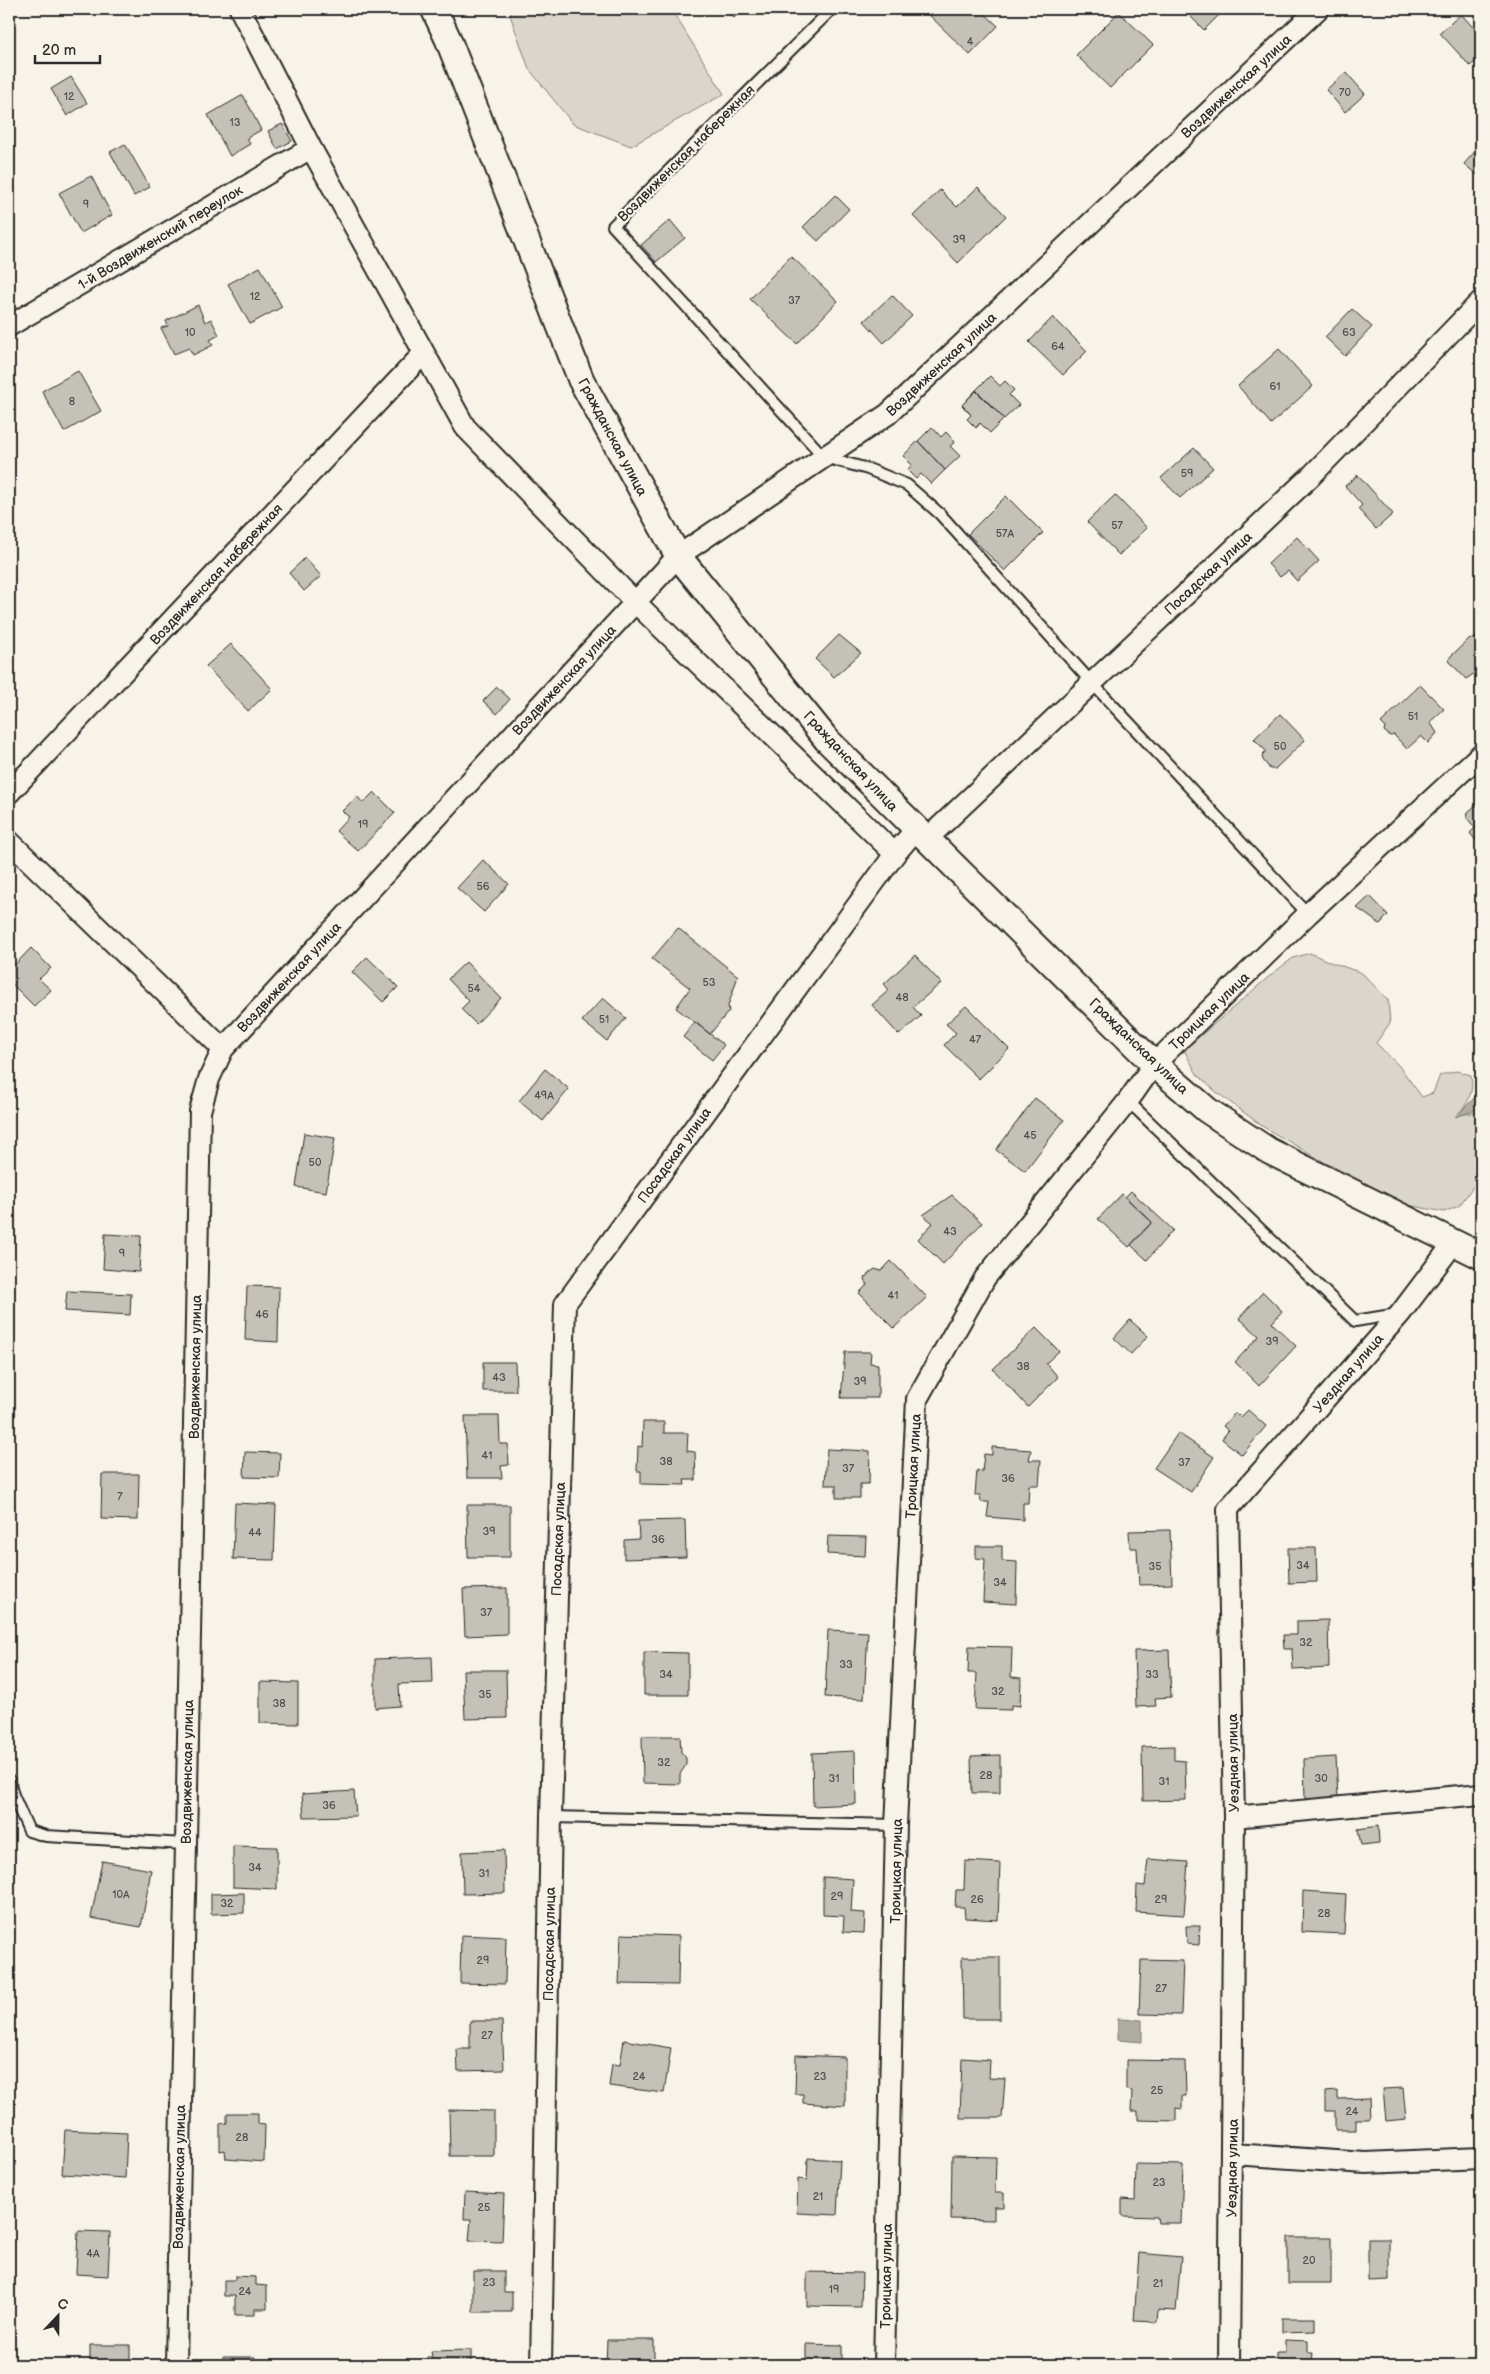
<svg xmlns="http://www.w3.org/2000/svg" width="1490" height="2374" font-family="'Balsamiq Sans',sans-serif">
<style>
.green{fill:#dad6cc;stroke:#82807c}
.water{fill:#afaca4;stroke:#7a7874}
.building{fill:#c4c1b9;stroke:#2b2b2b}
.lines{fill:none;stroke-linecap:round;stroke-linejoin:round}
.service-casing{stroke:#2b2b2b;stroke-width:14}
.minor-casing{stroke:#2b2b2b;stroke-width:24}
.tertiary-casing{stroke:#2b2b2b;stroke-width:29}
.service{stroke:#f7f3e8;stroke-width:10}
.minor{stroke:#f7f3e8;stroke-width:20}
.tertiary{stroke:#f7f3e8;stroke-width:25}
.labels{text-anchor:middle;stroke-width:4.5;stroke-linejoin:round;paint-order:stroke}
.number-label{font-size:11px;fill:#51504e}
.street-label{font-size:14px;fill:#2b2b2b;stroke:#f7f3e8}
</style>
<rect width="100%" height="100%" fill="#f7f3e8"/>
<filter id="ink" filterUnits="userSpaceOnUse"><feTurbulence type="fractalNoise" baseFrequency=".02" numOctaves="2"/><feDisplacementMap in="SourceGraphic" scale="10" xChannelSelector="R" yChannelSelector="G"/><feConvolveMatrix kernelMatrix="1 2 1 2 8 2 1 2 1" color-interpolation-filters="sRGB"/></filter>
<g filter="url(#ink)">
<path class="green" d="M515 9H671L724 94 631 146 573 124 529 69 510 15Z
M1310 953 1330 962 1362 973 1388 1000 1390 1023 1376 1043 1399 1066 1422 1097 1433 1093 1440 1075 1457 1071 1471 1075C1474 1093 1468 1104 1456 1116L1481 1111V1182L1472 1188 1459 1206 1444 1212 1408 1205 1343 1173 1262 1126 1215 1091 1197 1074 1184 1050 1272 974 1293 958Z"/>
<path class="water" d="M1481 1087V1108L1455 1117 1475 1097Z
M1118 2019 1142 2020V2042L1118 2040Z"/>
<path class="building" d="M725 9H743L734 18Z
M923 9H980L998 26 970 55Z
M1189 9H1225L1204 30 1186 12Z
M1119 12 1153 45 1110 88 1076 55Z
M1461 14 1481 36V57L1470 66 1440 33Z
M1346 72 1365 94 1345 112 1326 90Z
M71 77 87 103 67 116 51 89Z
M243 95 261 130 247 138 250 144 230 156 208 115Z
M282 124 292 141 277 149 268 131Z
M125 144 150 187 134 196 110 152Z
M1478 148 1481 151V178L1464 164Z
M91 176 112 215 81 233 59 193Z
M978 187 1006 216 958 263 913 216 940 190 957 207Z
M835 195 849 209 818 241 803 227Z
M670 220 685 238 656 262 641 245Z
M791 256 838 301 797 344 750 299Z
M260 267 282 307 250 324 228 284Z
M892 295 912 316 884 343 864 321Z
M198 305 205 322 211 319 219 335 210 340 213 345 193 355 189 348 174 354 161 328 168 326 166 321Z
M1352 309 1372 327 1345 356 1325 337Z
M1053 317 1087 351 1063 375 1029 342Z
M1279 349 1313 386 1271 424 1238 386Z
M78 371 101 411 64 432 42 391Z
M990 376 1000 386 1005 381 1014 390 1009 395 1019 405 1004 419 976 390Z
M976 390 1004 419 990 433 980 423 976 428 967 419 971 415 962 405Z
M976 391 1004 419 990 433 980 423 976 428 967 419 971 415 962 405Z
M932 427 941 437 946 432 955 442 950 446 960 456 945 470 918 441Z
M918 441 945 470 931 484 921 474 916 479 907 470 912 465 903 456Z
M1194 448 1213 468 1180 498 1161 478Z
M1358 475 1393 514 1376 529 1358 509 1362 505 1345 486Z
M1115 495 1147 528 1119 555 1087 522Z
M1006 496 1043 533 1005 571 968 534Z
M1297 537 1319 561 1297 581 1288 571 1280 577 1268 564Z
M305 558 321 576 304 591 289 573Z
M839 635 861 653 834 677 815 659Z
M1476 637 1481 643V665L1478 671 1466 679 1449 661 1450 657 1470 638 1473 639Z
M231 644 272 689 248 711 206 666Z
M1420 685 1444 709 1430 722 1437 733 1428 743 1421 736 1407 749 1394 735 1390 736 1384 731 1385 727 1381 723Z
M497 687 510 699 497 714 483 701Z
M1280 714 1305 740 1275 769H1270L1263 760 1262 755 1266 751 1254 739Z
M374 792 395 813 358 851 336 831 349 817 342 811 357 796 363 803Z
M1476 805 1479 809 1481 807V847L1470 833 1475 828 1467 818 1468 812Z
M483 860 509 884 484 912 457 888Z
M1370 896 1388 915 1380 924 1357 908Z
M678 928 738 976 728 1006 729 1011 710 1034 676 1008 690 988 652 959Z
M31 948 51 968 39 979 51 990 34 1006 9 981V971Z
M915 955 941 983 913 1007 921 1016 899 1035 872 1005 889 990 884 984Z
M367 957 398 987 383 1002 352 972Z
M466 962 501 998 476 1024 461 1009 469 1001 448 979Z
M603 998 626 1018 607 1041 582 1021Z
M966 1006 1009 1049 979 1079 944 1045 956 1033 946 1024Z
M695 1022 724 1045 712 1060 683 1037Z
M545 1069 569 1089 543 1121 519 1101Z
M1035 1098 1064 1120 1025 1171 996 1150Z
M304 1133 335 1138 326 1192 296 1187Z
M1131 1191 1173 1230 1147 1260 1131 1245 1152 1222 1125 1197Z
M1122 1194 1152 1222 1129 1247 1098 1219Z
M952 1195 982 1223 943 1264 918 1239 933 1223 923 1215Z
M105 1234 141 1236 139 1272 103 1269Z
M891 1261 927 1297 894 1328 859 1293 867 1285 865 1278 869 1273 875 1269 881 1271Z
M247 1286 279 1287 278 1342 245 1340Z
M67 1291 131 1294 130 1315 65 1311Z
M1263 1292 1282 1311 1272 1323 1296 1346 1259 1386 1235 1362 1259 1336 1239 1318Z
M1130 1320 1148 1336 1131 1354 1114 1338Z
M1036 1328 1059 1351 1046 1363 1058 1377 1028 1407 993 1369Z
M845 1352H871L870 1363 878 1364V1398H841Z
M483 1362H515L516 1391H483Z
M1248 1410 1266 1426 1242 1455 1222 1439 1228 1431 1223 1426 1235 1413 1241 1417Z
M465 1416H499L500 1444H508L509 1465 501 1466 502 1478H467Z
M643 1422H664V1433H688L687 1451 695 1452 696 1480H684L685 1485 641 1484V1471H637L638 1446 642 1447Z
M1178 1433 1214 1457 1191 1492 1154 1468Z
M992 1447 1031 1450 1029 1460H1041L1039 1485H1029L1028 1503H1023V1520L987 1517 989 1502H981L980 1495H975L977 1470 982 1472 984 1454 992 1455Z
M827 1449 870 1451 869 1484H860V1498H836V1485H825Z
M245 1452 280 1453 279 1478 244 1477Z
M102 1474H139L138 1520 101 1519Z
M235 1503 276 1505 274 1560 233 1559Z
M467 1505H510V1557H468Z
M685 1520 686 1557 624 1559V1540L639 1539 638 1521Z
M1170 1530 1172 1584 1139 1585 1137 1548H1130L1129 1531Z
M828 1536 866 1537 865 1556 827 1554Z
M976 1546H1002V1561L1017 1562 1016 1604 983 1602 985 1559 976 1558Z
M1288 1548H1316L1317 1582 1289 1583Z
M507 1588V1634L465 1636 463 1589Z
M1328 1620 1329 1668 1293 1670 1292 1649H1284L1283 1635H1297V1621Z
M828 1630 868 1632 864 1699 825 1697Z
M969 1646 1012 1647 1011 1677 1021 1678 1020 1706 1011 1705V1710L975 1709 977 1673H968Z
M1169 1650 1171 1697 1155 1698 1156 1706 1136 1707 1134 1651Z
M644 1652 688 1653V1695H644Z
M432 1657 433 1683 399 1684 400 1706 375 1708V1659Z
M463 1670H506L507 1718 465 1719Z
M260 1682 298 1683V1724L260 1723Z
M642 1736H680L681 1752 686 1758V1765L680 1774V1784L643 1783Z
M1174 1746V1760L1185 1761 1186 1800 1143 1801 1142 1747Z
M855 1751 856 1804 813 1806 812 1753Z
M1000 1755V1793H972L971 1756Z
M1336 1757 1338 1798 1305 1799 1304 1759Z
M354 1791 356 1816 304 1817 302 1794Z
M1378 1826 1379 1843 1361 1845 1358 1829Z
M233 1846 277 1847V1889L233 1887Z
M504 1850 505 1893 463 1894 462 1852Z
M1148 1859 1188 1862 1184 1915 1136 1912 1137 1885 1145 1886Z
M102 1861 151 1870 141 1927 91 1918Z
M965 1861 1000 1863 998 1920 965 1918 964 1907H955L956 1890H964Z
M823 1877 853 1879 851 1912 865 1913 864 1933 843 1932 844 1916 823 1915Z
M1303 1891 1346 1894 1344 1934 1302 1932Z
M244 1893V1913L211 1914V1894Z
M1186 1926H1200L1199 1945 1187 1944Z
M621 1934 679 1936 678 1985 619 1984Z
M461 1935 506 1937 505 1984 460 1983Z
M962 1957H1000V2019H963Z
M1141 1960 1183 1961 1181 2015 1139 2014Z
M470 2021H502L504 2070 458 2071 457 2049H470Z
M624 2040 671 2048 664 2093 609 2086 612 2064 620 2065Z
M796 2055 845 2057V2106L803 2103V2094H795Z
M962 2058 990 2060 989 2078 1005 2079 1002 2118H960Z
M1126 2060 1185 2061 1186 2096H1182V2109L1176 2108V2121L1138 2120V2111H1131L1132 2091 1126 2090Z
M1403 2088 1406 2119 1386 2121 1383 2089Z
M1338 2091V2099L1369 2098 1370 2119H1356V2130H1335V2111H1325V2092Z
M449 2110 494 2111V2156H450Z
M227 2113H258V2124L265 2125 264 2162 226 2159 225 2150 220 2151V2124L227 2123Z
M65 2130 127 2133 125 2178 62 2174Z
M952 2156 996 2157 995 2193H1004V2207H994V2220L951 2219Z
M808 2158 840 2160 837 2215 797 2213 798 2179 807 2180Z
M1136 2164 1183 2165 1181 2223H1158L1157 2217 1122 2216V2199L1135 2200Z
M465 2192 504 2194 502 2242 469 2241 471 2219H464Z
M78 2231 110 2232 108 2276 76 2274Z
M1288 2237H1331V2284H1288Z
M1368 2239H1389V2280L1368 2281Z
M1139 2253 1181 2257 1176 2311 1158 2310 1157 2322 1134 2321Z
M473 2271H504V2292H512V2312H473Z
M807 2272 862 2273 861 2307 807 2306Z
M235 2276 256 2277V2285L267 2286V2309H255V2315H235V2296H224V2280H235Z
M1282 2318H1315V2331L1282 2332Z
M607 2340H654V2365H606Z
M1285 2340 1308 2341V2352H1314L1313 2365H1277V2353H1285Z
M806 2344 842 2345V2365H806Z
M90 2345H130V2365H90Z
M471 2350V2365H427V2357H432L431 2351Z
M223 2357H255V2365H223Z"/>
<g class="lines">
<defs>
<path id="service" d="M832 9 613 226 824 457 868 469 907 485 940 514 1092 683 1308 914
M1128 1101 1355 1321 1398 1314
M9 1780 13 1795 29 1831 46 1836 185 1844
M551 1817 896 1825"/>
<path id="minor" d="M240 9 311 148 465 427 636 603 895 854
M9 326 311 148
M9 793 423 354
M928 838 1312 475 1481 301
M9 841 223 1049
M1234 1817 1481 1794
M1232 2154 1366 2163 1481 2158
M176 2365 200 1111 209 1079 223 1049 678 556 888 414 1318 9
M541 2365 551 1817 565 1304 895 854 916 829
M884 2365 896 1825 917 1399 985 1278 1128 1101 1154 1064 1308 914 1481 754
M1229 2365 1234 1817 1228 1509 1400 1314 1453 1244"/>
<path id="tertiary" d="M434 9 448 39 581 380 678 556 827 740 1154 1064 1207 1110 1269 1151 1481 1256"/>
</defs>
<use href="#service" class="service-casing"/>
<use href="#minor" class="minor-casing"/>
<use href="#tertiary" class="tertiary-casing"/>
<use href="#service" class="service"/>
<use href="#minor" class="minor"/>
<use href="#tertiary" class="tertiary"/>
</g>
</g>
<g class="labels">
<g class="number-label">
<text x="970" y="45">4</text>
<text x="1345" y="96">70</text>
<text x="69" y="100">12</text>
<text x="235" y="126">13</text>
<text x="86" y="208">9</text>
<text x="959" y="243">39</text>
<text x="255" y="300">12</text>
<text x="794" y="304">37</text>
<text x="190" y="336">10</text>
<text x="1349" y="336">63</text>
<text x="1058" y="350">64</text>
<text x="1275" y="390">61</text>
<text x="72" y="405">8</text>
<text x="1187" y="477">59</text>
<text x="1117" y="529">57</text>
<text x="1005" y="537">57А</text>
<text x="1413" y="720">51</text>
<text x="1280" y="750">50</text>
<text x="363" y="828">19</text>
<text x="483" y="890">56</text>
<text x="709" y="986">53</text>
<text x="474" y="992">54</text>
<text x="902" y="1001">48</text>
<text x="604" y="1023">51</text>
<text x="975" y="1043">47</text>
<text x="544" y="1099">49А</text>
<text x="1030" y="1139">45</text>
<text x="315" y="1166">50</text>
<text x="950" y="1235">43</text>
<text x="122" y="1257">9</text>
<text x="893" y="1299">41</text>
<text x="262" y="1318">46</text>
<text x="1272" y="1345">39</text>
<text x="1023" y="1370">38</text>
<text x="499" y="1381">43</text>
<text x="860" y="1385">39</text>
<text x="487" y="1459">41</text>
<text x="666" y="1465">38</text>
<text x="1184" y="1466">37</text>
<text x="848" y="1472">37</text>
<text x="1008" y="1482">36</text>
<text x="120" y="1500">7</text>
<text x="489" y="1535">39</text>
<text x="255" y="1536">44</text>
<text x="658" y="1543">36</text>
<text x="1303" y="1569">34</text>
<text x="1155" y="1570">35</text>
<text x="1000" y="1586">34</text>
<text x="486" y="1616">37</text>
<text x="1306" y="1646">32</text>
<text x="846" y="1668">33</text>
<text x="666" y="1678">34</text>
<text x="1152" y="1678">33</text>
<text x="998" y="1695">32</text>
<text x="485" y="1698">35</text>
<text x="279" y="1707">38</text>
<text x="664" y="1766">32</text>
<text x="986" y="1779">28</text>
<text x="834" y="1782">31</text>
<text x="1321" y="1782">30</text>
<text x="1164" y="1785">31</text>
<text x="329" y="1809">36</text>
<text x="255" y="1871">34</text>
<text x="484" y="1877">31</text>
<text x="121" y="1898">10А</text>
<text x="837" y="1900">29</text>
<text x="977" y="1903">26</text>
<text x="1161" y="1903">29</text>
<text x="227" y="1907">32</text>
<text x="1324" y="1917">28</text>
<text x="483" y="1964">29</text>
<text x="1161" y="1992">27</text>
<text x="487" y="2039">27</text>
<text x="639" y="2080">24</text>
<text x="820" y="2080">23</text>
<text x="1157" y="2094">25</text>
<text x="1352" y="2115">24</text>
<text x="242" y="2141">28</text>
<text x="1159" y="2186">23</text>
<text x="818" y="2200">21</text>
<text x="484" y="2211">25</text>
<text x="93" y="2257">4А</text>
<text x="1309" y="2264">20</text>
<text x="489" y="2286">23</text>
<text x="1158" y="2287">21</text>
<text x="834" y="2293">19</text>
<text x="245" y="2295">24</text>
</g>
<g class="street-label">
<text transform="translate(1236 86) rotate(-43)" y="5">Воздвиженская улица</text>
<text transform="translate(686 153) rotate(-45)" y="5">Воздвиженская набережная</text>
<text transform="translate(160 237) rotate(-31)" y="5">1-й Воздвиженский переулок</text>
<text transform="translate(941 364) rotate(-43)" y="5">Воздвиженская улица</text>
<text transform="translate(613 437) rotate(62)" y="5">Гражданская улица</text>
<text transform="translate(1208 573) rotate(-43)" y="5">Посадская улица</text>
<text transform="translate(216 574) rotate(-47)" y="5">Воздвиженская набережная</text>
<text transform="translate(564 680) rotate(-47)" y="5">Воздвиженская улица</text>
<text transform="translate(851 761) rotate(47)" y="5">Гражданская улица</text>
<text transform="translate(289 977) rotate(-47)" y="5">Воздвиженская улица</text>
<text transform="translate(1209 1011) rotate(-44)" y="5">Троицкая улица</text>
<text transform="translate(1139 1046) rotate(44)" y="5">Гражданская улица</text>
<text transform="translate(674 1155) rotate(-54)" y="5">Посадская улица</text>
<text transform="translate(195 1367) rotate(-89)" y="5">Воздвиженская улица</text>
<text transform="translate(1348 1373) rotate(-49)" y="5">Уездная улица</text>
<text transform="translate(913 1466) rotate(-87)" y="5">Троицкая улица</text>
<text transform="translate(558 1539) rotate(-88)" y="5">Посадская улица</text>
<text transform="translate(1233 1763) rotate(-91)" y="5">Уездная улица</text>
<text transform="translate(187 1772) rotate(-89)" y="5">Воздвиженская улица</text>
<text transform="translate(896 1871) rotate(-89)" y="5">Троицкая улица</text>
<text transform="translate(549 1944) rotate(-89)" y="5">Посадская улица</text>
<text transform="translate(1232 2168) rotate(-89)" y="5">Уездная улица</text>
<text transform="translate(179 2177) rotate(-89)" y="5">Воздвиженская улица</text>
<text transform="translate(886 2276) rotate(-89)" y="5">Троицкая улица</text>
</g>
</g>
<rect width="1490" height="2374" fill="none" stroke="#f7f3e8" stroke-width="30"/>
<rect x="15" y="15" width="1460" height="2344" fill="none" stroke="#2b2b2b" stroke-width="2" filter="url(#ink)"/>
<g transform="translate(58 2316) rotate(22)" stroke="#f7f3e8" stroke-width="4" paint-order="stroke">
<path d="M0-4L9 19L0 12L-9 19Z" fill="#2b2b2b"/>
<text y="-8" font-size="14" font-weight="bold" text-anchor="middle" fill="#2b2b2b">С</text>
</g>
<path d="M35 55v8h65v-8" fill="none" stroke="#2b2b2b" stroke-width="2.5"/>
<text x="42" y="55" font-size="15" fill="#2b2b2b" stroke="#f7f3e8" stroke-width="4" paint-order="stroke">20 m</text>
</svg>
